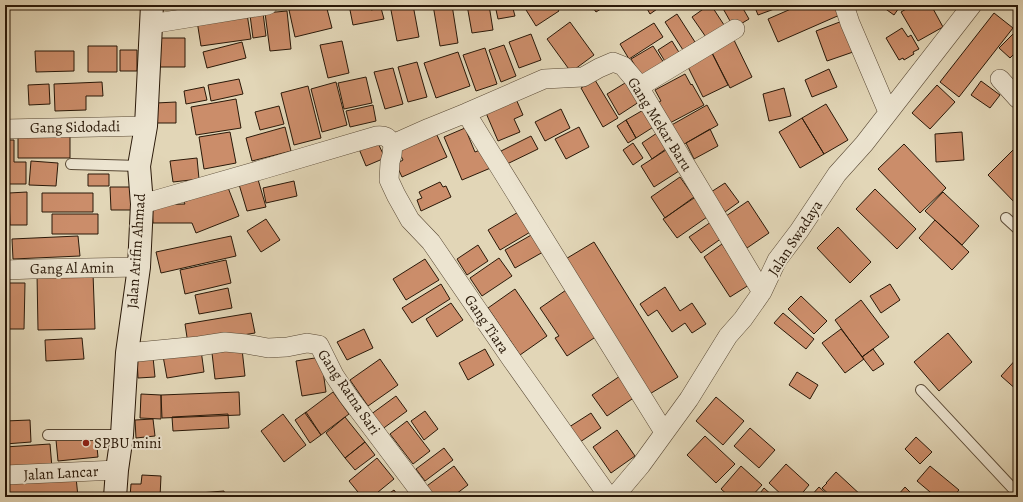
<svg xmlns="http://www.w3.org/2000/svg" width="1023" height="502" font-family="Alegreya,serif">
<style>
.building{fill:#cb8d6a;stroke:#2a1909}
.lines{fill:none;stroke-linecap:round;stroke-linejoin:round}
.lane-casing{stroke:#584834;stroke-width:12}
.street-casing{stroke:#584834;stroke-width:20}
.secondary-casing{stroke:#2a1909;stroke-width:24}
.lane{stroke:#ece4d0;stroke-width:10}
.street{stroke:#ece4d0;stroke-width:19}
.secondary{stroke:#ece4d0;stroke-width:22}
.poi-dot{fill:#8f2418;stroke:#ece4d0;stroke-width:1.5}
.labels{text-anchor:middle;stroke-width:4;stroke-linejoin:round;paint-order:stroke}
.street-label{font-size:15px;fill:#2a1909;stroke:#ece4d0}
.poi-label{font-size:15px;fill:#2a1909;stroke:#ece4d0;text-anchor:start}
</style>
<rect width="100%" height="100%" fill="#e2d6b7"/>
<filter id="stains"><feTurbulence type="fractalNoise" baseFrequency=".005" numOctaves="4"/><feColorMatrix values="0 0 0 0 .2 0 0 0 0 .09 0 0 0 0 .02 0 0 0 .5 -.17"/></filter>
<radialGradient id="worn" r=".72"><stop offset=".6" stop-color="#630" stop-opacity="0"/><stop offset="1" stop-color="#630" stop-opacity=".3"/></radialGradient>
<path class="building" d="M308 5H326L332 28 295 37 289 10Z
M349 5H370L371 10 381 8 384 19 353 25Z
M390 5H413L419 37 397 41Z
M433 5H452L458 43 440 46Z
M467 5H489L493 30 472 33Z
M495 5H512L515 16 498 19Z
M523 5H555L559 11 536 26Z
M591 5H607L596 12Z
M645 5H659L660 7 650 14Z
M709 5H711L726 28 708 40 692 17Z
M721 5H741L749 19 734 28Z
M754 5H785L758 15Z
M800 5H838L842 14 778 42 768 19Z
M880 5H901L894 15Z
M913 5H931L943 27 918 41 901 12Z
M287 11 291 49 270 51 265 13Z
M263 13 266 36 253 38 250 15Z
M994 13 1013 28 959 97 940 82Z
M247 14 251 39 201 46 197 21Z
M677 14 695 42 683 50 665 22Z
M845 20 856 51 827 61 816 31Z
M570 22 594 55 571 72 547 39Z
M654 23 663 37 629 59 620 44Z
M902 28 908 37 911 35 919 49 913 52 914 54 904 60 903 58 899 60 886 38Z
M1015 32 1018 35V50L1010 58 999 48Z
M531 34 541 60 519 68 509 42Z
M156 38H185V67H156Z
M733 38 752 77 730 88 710 49Z
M342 41 349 73 328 78 320 45Z
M672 41 680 54 666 63 658 50Z
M242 42 246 58 207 68 203 52Z
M504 45 516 76 501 82 489 50Z
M88 46H117V72H88Z
M653 46 664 63 642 77 631 59Z
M485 48 497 84 476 91 463 55Z
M120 50H137V71H120Z
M35 51H74V71L36 72Z
M458 52 470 86 436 98 424 63Z
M712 53 728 85 703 97 687 65Z
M417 62 427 97 408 102 398 67Z
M393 68 403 104 385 109 374 72Z
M829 69 837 87 812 97 805 80Z
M685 74 691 85 692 84 704 105 668 124 657 103 661 101 655 90Z
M366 77 372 103 344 109 338 83Z
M239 79 243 94 211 101 208 85Z
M595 80 618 118 603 127 581 88Z
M630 80 642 100 619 115 607 94Z
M981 81 1000 95 990 108 971 95Z
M102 82 103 96H86V110L55 111 54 84Z
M336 82 347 125 322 132 311 89Z
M49 84 50 104 29 105 28 85Z
M937 85 955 102 930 129 912 113Z
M308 86 321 138 294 145 281 93Z
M204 87 207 100 186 104 184 91Z
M784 88 791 116 769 121 763 94Z
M236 99 241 128 196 135 191 107Z
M516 99 523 115 514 119 520 132 498 141 486 113Z
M176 102V123H156V103Z
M826 104 848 140 824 154 802 118Z
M373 105 376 121 350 127 346 111Z
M707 105 718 125 679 147 668 127Z
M279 106 284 124 260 130 255 112Z
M561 109 570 128 545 141 535 122Z
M645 109 655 126 636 138 626 120Z
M802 118 824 154 800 168 779 132Z
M626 120 636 138 628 143 617 126Z
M285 127 291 151 252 161 246 138Z
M579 127 589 147 566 159 555 139Z
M465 128 475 152 485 148 493 167 462 180 444 137Z
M710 129 718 146 694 159 686 143Z
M660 131 670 146 652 159 642 143Z
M18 132H70V158H18Z
M230 132 236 163 204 169 199 137Z
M962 132 964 160 936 162 935 134Z
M436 133 447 157 402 177 396 164 403 160 398 150Z
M531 136 538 149 507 164 501 151Z
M5 140H14V162H26V184H5Z
M377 141 385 158 366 166 359 149Z
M633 143 643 158 633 165 623 150Z
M904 144 946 188 920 213 878 169Z
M1018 145V206L988 175Z
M666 150 679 171 654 187 641 166Z
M197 158 199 179 173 182 170 161Z
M31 161 58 163 56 186 29 185Z
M88 174H109V186H88Z
M257 176 266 207 247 211 238 181Z
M680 177 694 197 665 218 651 197Z
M294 181 297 196 266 203 263 188Z
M440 182 443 187 446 186 451 197 421 211 417 200 422 198 419 192Z
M725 183 739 202 725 212 711 192Z
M227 185 239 216 196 233 192 223H153L152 205 185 204 184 202Z
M110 187H133V210H111Z
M875 189 916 229 897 249 856 209Z
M27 192V225H10L9 193Z
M943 192 979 226 962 245 925 211Z
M42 193H93V212H42Z
M697 196 710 215 677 238 663 219Z
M748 201 769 233 747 248 726 216Z
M520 211 532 231 500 250 488 230Z
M52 214H98V234H52Z
M266 219 280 240 261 252 247 231Z
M935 220 969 252 952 270 919 238Z
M711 222 722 238 701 253 689 237Z
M838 227 871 262 850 283 817 248Z
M533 234 543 252 515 268 505 250Z
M78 236 80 256 13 259 12 239Z
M231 236 236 256 161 273 156 252Z
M594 242 678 377 648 395 564 260Z
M722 244 749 285 730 297 704 257Z
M478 245 488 261 467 275 457 259Z
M499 258 512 276 482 296 470 278Z
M425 259 439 280 406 300 393 279Z
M226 260 231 283 185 294 180 270Z
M93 273 95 329 38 330 37 274Z
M5 283H25L24 329H5Z
M441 284 450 299 412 323 402 308Z
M890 284 900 300 881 313 870 296Z
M665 287 680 311 692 303 706 324 692 333 685 323 672 332 657 310 648 316 640 304Z
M228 288 232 308 199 314 195 295Z
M569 288 600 334 567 356 555 338 559 336 540 308Z
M515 289 547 336 520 355 488 308Z
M801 296 827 321 814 334 788 309Z
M861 300 889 337 862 357 835 320Z
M451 303 463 320 437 337 426 319Z
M251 313 255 333 188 344 185 324Z
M783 313 814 339 806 349 774 323Z
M364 329 373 348 347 360 337 342Z
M841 329 864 359 845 373 822 343Z
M948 333 972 362 939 391 914 362Z
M82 338 84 359 46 361 45 340Z
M242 349 245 376 215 379 212 353Z
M485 349 494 365 468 380 459 363Z
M873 349 884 364 873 371 862 357Z
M201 350 204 372 167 378 163 356Z
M153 357 155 377 138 378 137 358Z
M321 357 326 392 302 396 296 361Z
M1018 357V391L1001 376Z
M380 359 398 385 368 406 350 380Z
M797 372 818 385 810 399 789 385Z
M620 376 635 397 607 416 592 395Z
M239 392 240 415 162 418 161 395Z
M333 392 349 414 321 435 305 413Z
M141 394 161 395V419L140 418Z
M396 396 407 411 381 430 370 415Z
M716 397 744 421 723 445 696 421Z
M425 411 438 429 424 440 411 421Z
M306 412 321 435 310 443 295 420Z
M591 413 601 428 577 444 566 429Z
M228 414 229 428 173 431 172 417Z
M283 414 306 445 284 462 261 431Z
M345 417 365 442 345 458 326 433Z
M153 419 155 436 136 438 135 420Z
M30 420 31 442 5 444V421Z
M407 421 430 451 413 464 390 434Z
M750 428 775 450 759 468 734 446Z
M617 430 635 456 611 473 593 447Z
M705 436 735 464 716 483 687 455Z
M96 437 98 457 58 461 56 440Z
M916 437 932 452 920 464 905 449Z
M365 442 375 455 355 470 345 458Z
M50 444 52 468 5 471V447Z
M444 448 453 460 425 481 416 469Z
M377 458 394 479 372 497H362L349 481Z
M786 464 809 485 799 497H784L769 483Z
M454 466 468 485 452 497H431L424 488Z
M741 466 762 485 751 497H730L721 489Z
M930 466 959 490 953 497H936L917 481Z
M836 472 863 497H832L822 488 827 483H826Z
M142 475 161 476 160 497H130L131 484H141Z
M76 477 78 497H8L7 482Z
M819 487 830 497H810Z
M905 487 915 497H900L898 495Z
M764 488 774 497H757Z
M394 490 399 497H384Z
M224 491 225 497 163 496Z"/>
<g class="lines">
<defs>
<path id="lane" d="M71 164 139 166
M1006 218 1018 229
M921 390 1018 494
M48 435H122"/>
<path id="street" d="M844 5 850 23 888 112
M151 24 268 5
M1000 79 1018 99
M639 87 735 29
M466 113 664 432
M5 129 146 126
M393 144 429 128 466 113 544 79 583 77 599 68 613 62 623 66 634 79 762 292
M393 144 392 155 390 162 389 180 396 195 410 220 431 242 512 360 609 497
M142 204 264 169 376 136C385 135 388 137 393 144
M5 270 32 269 139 267
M127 353 199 346 225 342 246 344 268 348 287 347 307 343 319 345 334 375 348 396 424 497
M5 475 117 470
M614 497 641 465 689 399 728 336 743 319 762 292 777 260 799 231 837 174 864 144 972 5"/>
<path id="secondary" d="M115 497 117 470 122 435 127 353 139 267 142 204 139 166 146 126 152 5"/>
</defs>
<use href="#lane" class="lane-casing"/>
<use href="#street" class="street-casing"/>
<use href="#secondary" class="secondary-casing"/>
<use href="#lane" class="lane"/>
<use href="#street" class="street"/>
<use href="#secondary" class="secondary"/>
</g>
<circle class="poi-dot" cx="86" cy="443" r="4"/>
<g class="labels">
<g class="street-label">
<text transform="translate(660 124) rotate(58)" y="5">Gang Mekar Baru</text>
<text transform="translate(75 127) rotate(-1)" y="5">Gang Sidodadi</text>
<text transform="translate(795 238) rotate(-57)" y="5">Jalan Swadaya</text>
<text transform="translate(136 251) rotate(-86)" y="5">Jalan Arifin Ahmad</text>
<text transform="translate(72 268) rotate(-1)" y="5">Gang Al Amin</text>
<text transform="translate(487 324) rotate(56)" y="5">Gang Tiara</text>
<text transform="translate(349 392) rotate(56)" y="5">Gang Ratna Sari</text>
<text transform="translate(61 473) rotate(-3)" y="5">Jalan Lancar</text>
</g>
<g class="poi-label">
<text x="94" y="448">SPBU mini</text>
</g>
</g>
<rect width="1023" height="502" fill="none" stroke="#e2d6b7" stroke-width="20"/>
<rect x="6" y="6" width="1011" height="490" fill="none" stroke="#2a1909" stroke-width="2"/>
<rect x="10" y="10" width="1003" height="482" fill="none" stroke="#2a1909"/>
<rect width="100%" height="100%" filter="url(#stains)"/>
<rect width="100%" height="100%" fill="url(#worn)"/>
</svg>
